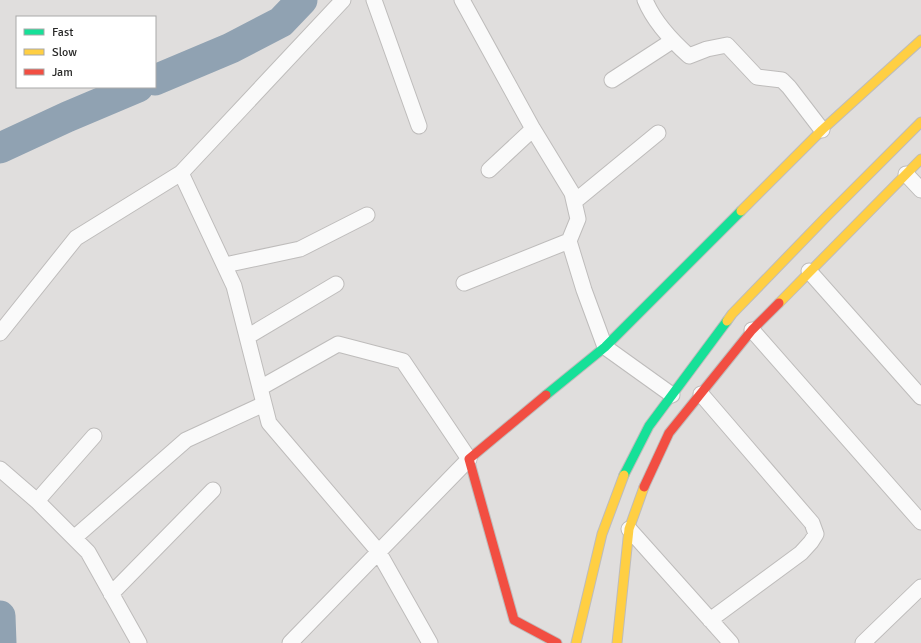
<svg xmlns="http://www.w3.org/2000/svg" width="921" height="643" font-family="Signika,sans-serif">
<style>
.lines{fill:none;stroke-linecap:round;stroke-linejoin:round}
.river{stroke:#90a2b2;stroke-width:31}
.street-casing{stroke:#bebcbb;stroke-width:17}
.fast-casing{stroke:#bebcbb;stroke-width:11}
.slow-casing{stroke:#bebcbb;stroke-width:11}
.jam-casing{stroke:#bebcbb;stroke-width:11}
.street{stroke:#fafafa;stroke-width:15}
.fast{stroke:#16e098;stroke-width:9}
.slow{stroke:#ffcf43;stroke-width:9}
.jam{stroke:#f24e42;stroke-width:9}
</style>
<rect width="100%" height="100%" fill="#e0dedd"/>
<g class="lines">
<path class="river" d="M155 80 231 48 281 22 302 0
M0 148 67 117 138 87
M0 616 1 643"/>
<defs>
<path id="street" d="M374 0 419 126
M462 0 533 129 572 193 578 219 569 241 584 290 605 347 672 395
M645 0C654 22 671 40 689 56L707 49 727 45 757 77 782 80 789 87 822 130
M612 80 672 41
M489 170 533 129
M181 173 234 286 269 423 378 551 430 643
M906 174 921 190
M574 202 658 133
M225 265 300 249 367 215
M809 271 921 397
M464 283 569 241
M752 330 921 522
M0 333 76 238 181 173 343 0
M247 337 336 284
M260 388 338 344 403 361 469 459 290 643
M701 394 812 523 816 534 811 542 801 553 710 620
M0 469 37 501 88 552 139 643
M37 501 94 436
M629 529 731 643
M74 538 186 440 264 404
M111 594 213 490
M863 643 921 587"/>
<path id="fast" d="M546 395 605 347 741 211
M624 475 649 426 727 321"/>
<path id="slow" d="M741 211 822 130 921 40
M779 303 921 159
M727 321 732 314 827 216 921 122
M576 643 602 534 624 475
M617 643 629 529 644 487"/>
<path id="jam" d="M546 395 469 459 514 620 557 643
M644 487 669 433 752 330 779 303"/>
</defs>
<use href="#street" class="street-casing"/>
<use href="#fast" class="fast-casing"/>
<use href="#slow" class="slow-casing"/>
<use href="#jam" class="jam-casing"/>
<use href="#street" class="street"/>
<use href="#fast" class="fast"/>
<use href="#slow" class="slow"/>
<use href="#jam" class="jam"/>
</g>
<rect x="16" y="16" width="140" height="72" fill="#ffffff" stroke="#a9a9a9"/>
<rect x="24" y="29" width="20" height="6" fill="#16e098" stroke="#a9a9a9"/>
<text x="52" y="36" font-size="12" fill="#292928">Fast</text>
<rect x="24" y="49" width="20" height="6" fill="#ffcf43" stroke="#a9a9a9"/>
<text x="52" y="56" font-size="12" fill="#292928">Slow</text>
<rect x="24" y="69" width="20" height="6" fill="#f24e42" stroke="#a9a9a9"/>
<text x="52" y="76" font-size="12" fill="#292928">Jam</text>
</svg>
